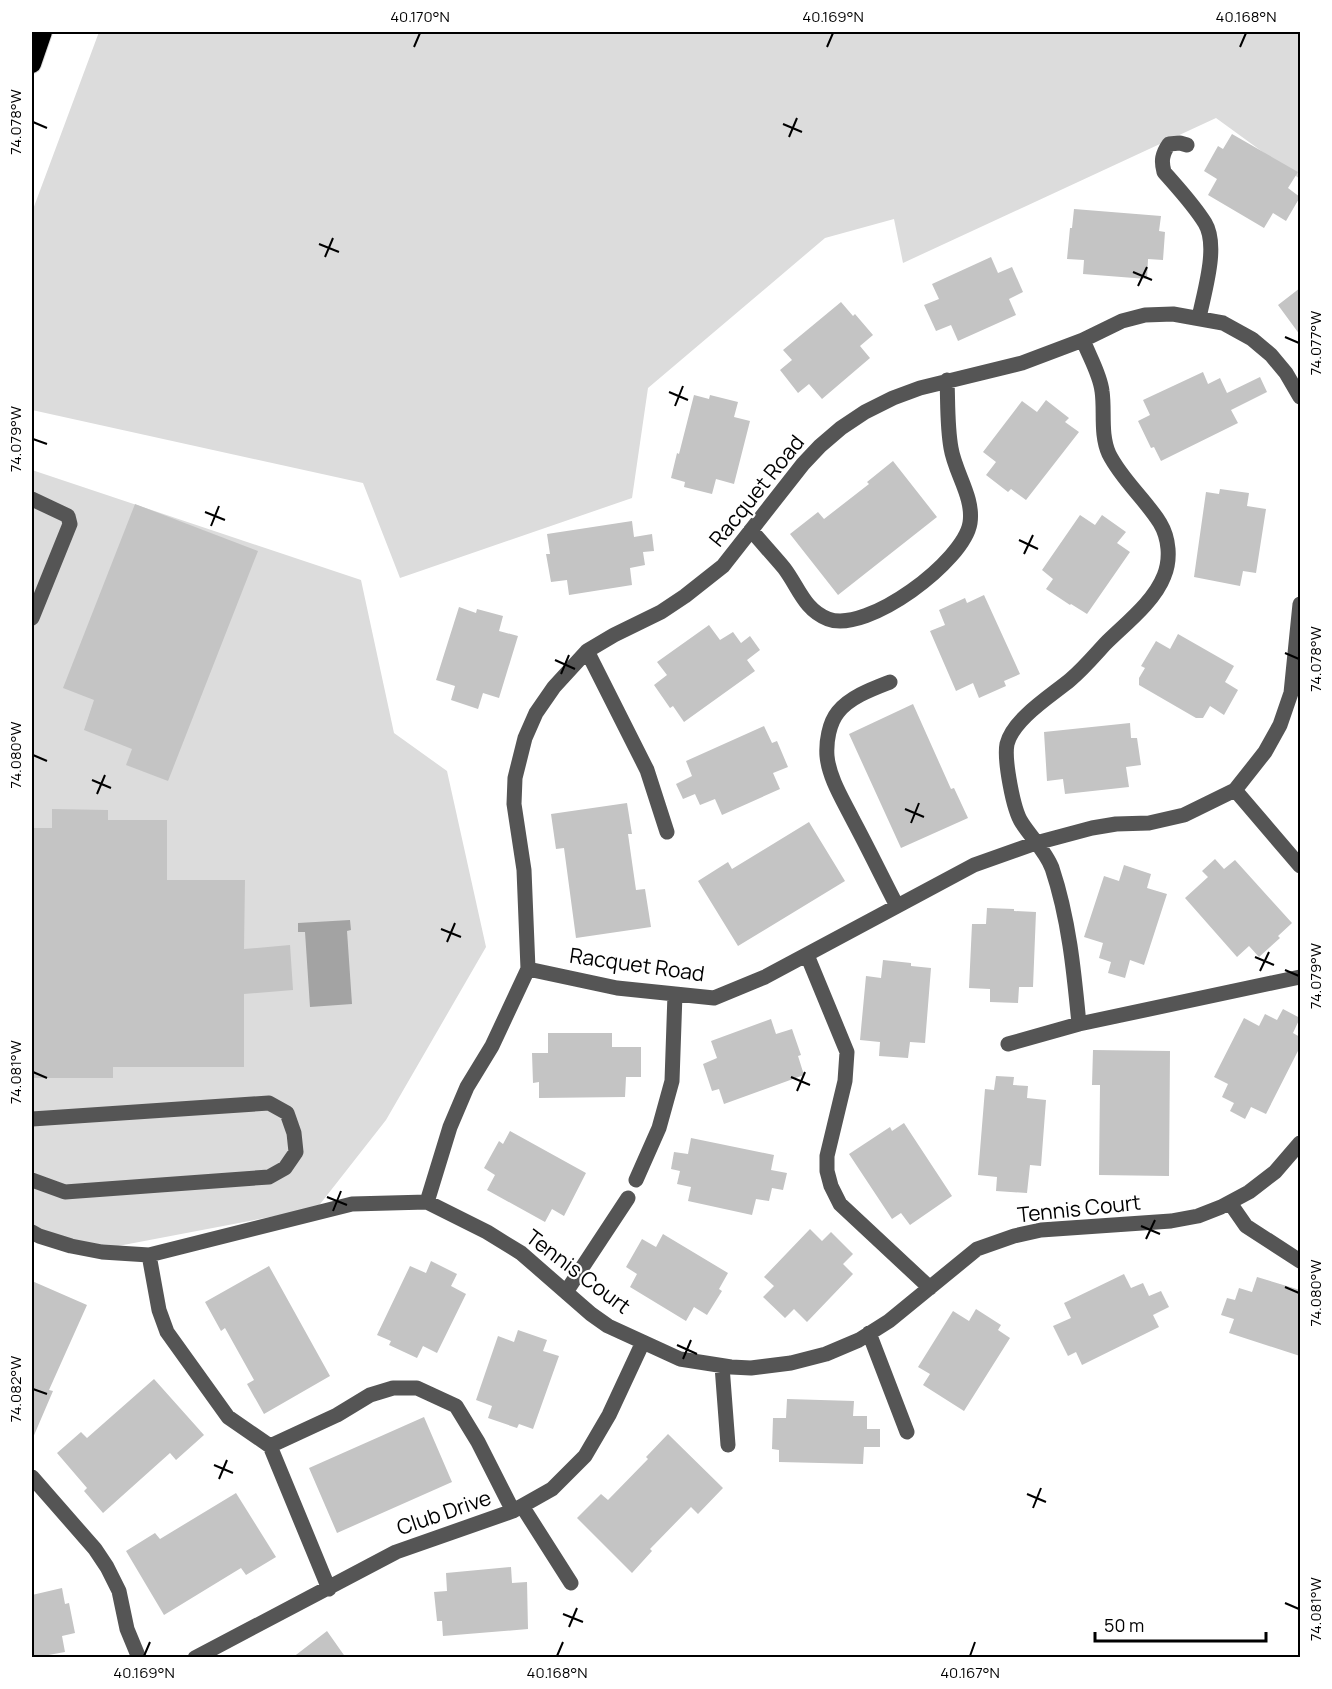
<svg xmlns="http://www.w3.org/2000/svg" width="1332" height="1689" font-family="Manrope,sans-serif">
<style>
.green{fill:#dcdcdc}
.water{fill:#a3a3a3}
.building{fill:#c4c4c4}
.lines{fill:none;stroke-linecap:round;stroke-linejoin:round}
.highway-casing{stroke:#dbdbdb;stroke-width:20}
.minor{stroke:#555;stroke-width:15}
.highway{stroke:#000;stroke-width:18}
.ticks{fill:none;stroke:#000;stroke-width:2}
.labels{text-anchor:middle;stroke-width:4.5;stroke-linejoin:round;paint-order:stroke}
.street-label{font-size:21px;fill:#000;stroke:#fff}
.neatline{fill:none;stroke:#000;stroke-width:2}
.ticks-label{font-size:15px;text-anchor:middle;fill:#000}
</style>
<rect width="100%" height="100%" fill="#fff"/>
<path class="green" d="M99 32H1300V179L1216 118 903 263 894 219 825 238 648 388 632 498 400 578 363 483 32 410V212Z
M32 470 361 580 394 733 447 771 486 947 386 1120 317 1208 97 1250 32 1232Z"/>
<path class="water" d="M350 920 351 930 347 931 352 1004 310 1007 305 932H298V923Z"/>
<path class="building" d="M1232 134 1298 172 1288 188 1300 197 1286 221 1273 213 1264 228 1208 195 1217 179 1204 171 1218 146 1223 149Z
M1074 209 1161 216 1159 231 1165 232 1163 260 1148 259 1147 279 1083 274 1084 260 1067 259 1070 228H1072Z
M991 257 998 273 1012 267 1023 292 1009 299 1016 315 958 341 951 325 936 331 924 305 939 299 932 284Z
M1300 288V335L1278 305Z
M841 302 853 316 855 314 873 335 860 346 870 358 822 399 809 384 798 393 780 370 792 360 783 350Z
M1203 372 1208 384 1220 378 1227 393 1260 377 1267 392 1231 410 1238 423 1161 461 1154 447 1151 448 1138 421 1150 415 1143 400Z
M694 395 709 399 710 395 738 402 734 417 750 421 734 484 716 479 712 494 684 487 685 482 671 478 677 453 679 454Z
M1046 400 1069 418 1065 422 1079 432 1026 500 1011 489 1008 492 986 475 996 462 983 452 1022 401 1037 412Z
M893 461 937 517 838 595 790 534 818 512 824 519 869 484 867 482Z
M1220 489 1249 493 1247 506 1266 509 1256 573 1243 571 1240 586 1194 577 1206 492 1219 494Z
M135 504 258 551 168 781 126 765 132 749 84 730 94 700 63 688Z
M1080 515 1095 525 1102 515 1126 532 1117 543 1130 552 1087 614 1071 604 1070 605 1046 589 1053 579 1042 570Z
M632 521 634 537 652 534 654 551 643 552 645 565 630 568 632 585 569 595 567 580 551 582 546 554H550L547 534Z
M984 595 1020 674 1004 681 1006 686 979 698 973 683 956 691 930 631 945 625 939 610 965 598 967 603Z
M459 607 476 613 477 609 503 616 499 631 518 636 499 698 483 693 478 709 451 700 455 686 436 680Z
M709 625 720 640 733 632 741 643 750 636 760 650 747 660 755 671 684 722 673 706 670 708 654 685 667 675 657 662Z
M1178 634 1234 666 1225 682 1238 690 1224 715 1210 706 1203 718H1196L1139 685V678L1145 668 1141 666 1156 641 1170 649Z
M913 704 951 789 954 788 968 818 901 848 849 734Z
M1130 723 1131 738H1137L1141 765 1126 767 1129 787 1065 794 1063 779 1047 781 1044 732Z
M764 726 772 743 777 741 788 767 773 773 780 789 722 815 715 799 700 805 695 794 683 799 676 784 692 776 686 761Z
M627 803 632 834H628L636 890 645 889 651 927 576 938 564 848 556 849 551 814Z
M52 809 108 810V820H167V880H245L244 949 290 945 293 990 244 994V1067H113V1078H32V828H52Z
M809 822 845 881 738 946 698 881 728 862 732 869Z
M1215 859 1224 869 1235 860 1292 923 1278 936 1280 938 1259 957 1249 946 1237 957 1185 898 1208 877 1202 871Z
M1124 865 1151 874 1147 888 1167 894 1144 965 1130 960 1125 978 1108 973 1111 962 1099 958 1103 943 1084 937 1104 876 1119 881Z
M987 908 1014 909V911L1036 912 1033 987H1019L1018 1003 990 1002V989L969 988 972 924H986Z
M883 960 911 963V966L931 968 925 1043 910 1042 908 1058 879 1056 880 1042 860 1040 866 976 881 978Z
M1283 1009 1300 1018 1293 1033 1300 1037V1047L1266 1114 1251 1107 1245 1119 1230 1111 1234 1103 1222 1097 1228 1084 1214 1077 1244 1018 1259 1026 1265 1014 1277 1020Z
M771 1019 776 1034 792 1029 801 1055 798 1056 804 1075 724 1104 719 1089 712 1091 703 1064 717 1058 711 1041Z
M548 1033H612V1047H641V1077H626L625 1097 539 1098V1082L533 1083 532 1053H548Z
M1093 1050 1170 1051 1169 1176 1099 1175 1100 1085H1092Z
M996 1076 1014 1077 1013 1085 1028 1086 1027 1098 1046 1100 1041 1166 1030 1165 1027 1193 996 1191 997 1177 978 1175 985 1089 994 1090Z
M904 1123 952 1196 910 1225 901 1213 892 1219 849 1154 890 1127 892 1131Z
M510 1131 586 1173 564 1216 552 1209 545 1222 487 1190 495 1175 484 1168 499 1141 503 1144Z
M691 1138 774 1155 771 1170 787 1173 783 1190 772 1188 769 1201 756 1199 752 1215 688 1201 691 1187 677 1184 680 1171 671 1169 674 1152 688 1154Z
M810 1229 822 1241 831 1232 853 1254 843 1264 853 1274 807 1322 794 1309 785 1318 763 1297 774 1286 764 1277Z
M663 1234 728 1273 719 1289 722 1291 707 1315 694 1307 686 1321 630 1287 637 1274 626 1267 642 1239 656 1247Z
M431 1261 457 1274 451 1286 466 1294 437 1353 423 1346 417 1358 389 1345 391 1341 377 1335 410 1266 426 1273Z
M269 1266 330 1376 264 1414 247 1384 254 1380 225 1328 221 1331 205 1302Z
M1124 1274 1131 1288 1143 1283 1149 1296 1161 1291 1169 1307 1153 1315 1159 1327 1082 1365 1076 1352 1068 1356 1053 1326 1071 1318 1064 1303Z
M1257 1277 1300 1290V1356L1229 1333 1234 1319 1221 1315 1227 1298 1235 1300 1239 1288 1252 1292Z
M32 1281 87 1305 49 1390 53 1391 32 1440Z
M976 1309 1001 1325 998 1330 1010 1338 964 1411 923 1385 930 1374 918 1367 953 1311 969 1321Z
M518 1330 547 1340 543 1351 559 1356 533 1429 519 1424 517 1428 488 1418 492 1406 476 1400 498 1336 514 1342Z
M154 1379 204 1435 176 1460 170 1453 103 1513 84 1491 87 1488 57 1453 81 1432 87 1438Z
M787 1399 854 1401 853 1416H867V1429H880V1447H864L863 1464 779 1462V1450L772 1449 773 1418H786Z
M424 1417 452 1482 337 1533 309 1468Z
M668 1434 723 1488 698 1514 691 1507 650 1549 652 1551 632 1573 577 1518 601 1494 608 1500 648 1459 646 1457Z
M236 1493 276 1557 246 1575 241 1568 164 1615 126 1551 155 1533 160 1539Z
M511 1567 512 1583 527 1582 528 1629 443 1636 442 1621H437L434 1592 447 1591 446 1573Z
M62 1588 65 1604 69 1603 75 1633 62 1636 65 1652 32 1658V1595Z
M327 1631 346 1658H292Z"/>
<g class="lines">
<defs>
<path id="highway" d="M32 64 43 32"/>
</defs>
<use href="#highway" class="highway-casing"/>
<path class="minor" d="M1187 145 1180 143 1169 144C1162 154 1161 161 1164 172 1178 188 1194 205 1205 223 1219 246 1204 292 1199 318
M32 499 68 516 70 524 32 618
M751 530C762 543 773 555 784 568 798 586 804 610 828 619 867 634 964 561 970 523 974 497 955 473 951 448 947 426 948 402 947 380
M587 651 647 770 667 832
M890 682C872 689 850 697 838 712 829 723 826 742 827 756 829 778 843 800 853 820 868 848 882 877 897 906
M1235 790 1300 866
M807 955 847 1052 845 1081 827 1156V1171L831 1186 840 1204 930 1288
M528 969 617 988 714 998 765 977 974 865 1036 843 1092 828 1116 824 1149 823 1184 815 1235 790 1265 752 1280 725 1291 693 1300 604
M1079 1024C1074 972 1069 919 1052 868 1046 852 1031 837 1022 823 1013 810 1004 759 1007 744 1013 719 1052 695 1070 680 1083 669 1094 656 1105 644 1125 624 1154 602 1164 576 1171 559 1169 538 1160 523 1146 500 1122 480 1109 454 1100 434 1105 411 1102 391 1100 374 1089 356 1083 340
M1008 1044 1079 1024 1300 977
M32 1119 269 1103 287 1113 294 1133 296 1152 285 1168 269 1177 65 1192 32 1180
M636 1180 659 1128 672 1081 675 994
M427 1202 450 1127 467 1087 492 1046 528 969 524 870 514 804 515 778 525 738 536 713 554 687 587 651 614 635 661 612 685 596 723 566 803 464 820 446 841 428 865 412 893 398 920 388 1022 363 1083 340 1122 321 1145 315 1173 314 1223 323 1252 339 1271 355 1286 373 1300 397
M1230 1203 1246 1226 1300 1261
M32 1232 39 1236 71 1246 102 1252 149 1255 352 1204 427 1202 487 1232 521 1253 591 1314 608 1326 680 1359 731 1367 751 1368 791 1363 826 1354 859 1340 889 1321 977 1249 1014 1236 1041 1230 1171 1221 1198 1216 1221 1207 1249 1192 1275 1172 1300 1143
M149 1255 159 1310 167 1332 228 1417 270 1446 329 1589
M566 1292 628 1198
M869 1333 907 1432
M722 1366 728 1445
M270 1446 337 1415 370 1395 393 1388H417L456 1406 478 1442 513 1511
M32 1477 95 1549 107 1567 119 1591 127 1629 139 1658
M522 1506 571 1583
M195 1658 396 1552 513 1511 552 1489 585 1456 609 1415 643 1342"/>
<use href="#highway" class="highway"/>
</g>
<path class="ticks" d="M414 47 420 33M827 47 833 33M1240 47 1246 33M33 122 47 128M783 124 802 132M789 137 797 118M319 244 339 252M325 257 333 238M1133 272 1152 280M1138 286 1147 267M1285 337 1299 343M669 392 688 400M675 406 683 386M33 439 47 444M205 512 225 520M211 526 219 506M1019 540 1038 549M1024 554 1033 535M1285 653 1299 659M555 660 575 669M561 674 569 655M33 755 47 761M92 780 111 788M97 794 105 775M905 809 924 817M911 823 919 803M441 929 461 937M447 942 455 923M1255 957 1274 965M1285 970 1299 976M1260 971 1269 952M33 1072 47 1078M791 1077 810 1085M797 1091 805 1072M327 1197 347 1205M333 1211 341 1191M1141 1226 1160 1234M1146 1239 1155 1220M1285 1287 1299 1293M677 1345 697 1354M683 1359 691 1340M33 1389 47 1394M214 1465 233 1473M219 1479 227 1460M1027 1494 1046 1502M1033 1508 1041 1488M1285 1603 1299 1609M563 1614 583 1622M569 1627 577 1608M144 1656 150 1642M557 1656 563 1642M970 1656 975 1642"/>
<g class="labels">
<g class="street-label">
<text transform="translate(757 491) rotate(-51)" y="7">Racquet Road</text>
<text transform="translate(637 965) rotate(8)" y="7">Racquet Road</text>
<text transform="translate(1079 1209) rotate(-6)" y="7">Tennis Court</text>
<text transform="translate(578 1272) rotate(37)" y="7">Tennis Court</text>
<text transform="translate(444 1513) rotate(-19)" y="7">Club Drive</text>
</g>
</g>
<rect width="1332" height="1689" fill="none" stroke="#ffffff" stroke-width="66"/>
<path d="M1095 1632v9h171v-9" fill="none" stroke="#000000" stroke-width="3"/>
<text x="1104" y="1632" font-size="18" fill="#000000" stroke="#ffffff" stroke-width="4.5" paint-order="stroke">50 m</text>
<rect x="33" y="33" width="1266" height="1623" class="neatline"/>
<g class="ticks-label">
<text x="420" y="22">40.170°N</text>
<text x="833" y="22">40.169°N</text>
<text x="1246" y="22">40.168°N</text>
<text transform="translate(16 122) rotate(-90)" y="5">74.078°W</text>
<text transform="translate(1316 343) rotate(-90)" y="5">74.077°W</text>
<text transform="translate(16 439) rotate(-90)" y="5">74.079°W</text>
<text transform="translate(1316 659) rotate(-90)" y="5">74.078°W</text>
<text transform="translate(16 755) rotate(-90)" y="5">74.080°W</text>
<text transform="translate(1316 976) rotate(-90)" y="5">74.079°W</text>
<text transform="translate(16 1072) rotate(-90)" y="5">74.081°W</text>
<text transform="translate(1316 1293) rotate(-90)" y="5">74.080°W</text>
<text transform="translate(16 1389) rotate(-90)" y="5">74.082°W</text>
<text transform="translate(1316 1609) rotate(-90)" y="5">74.081°W</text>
<text x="144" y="1678">40.169°N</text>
<text x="557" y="1678">40.168°N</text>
<text x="970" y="1678">40.167°N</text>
</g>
</svg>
